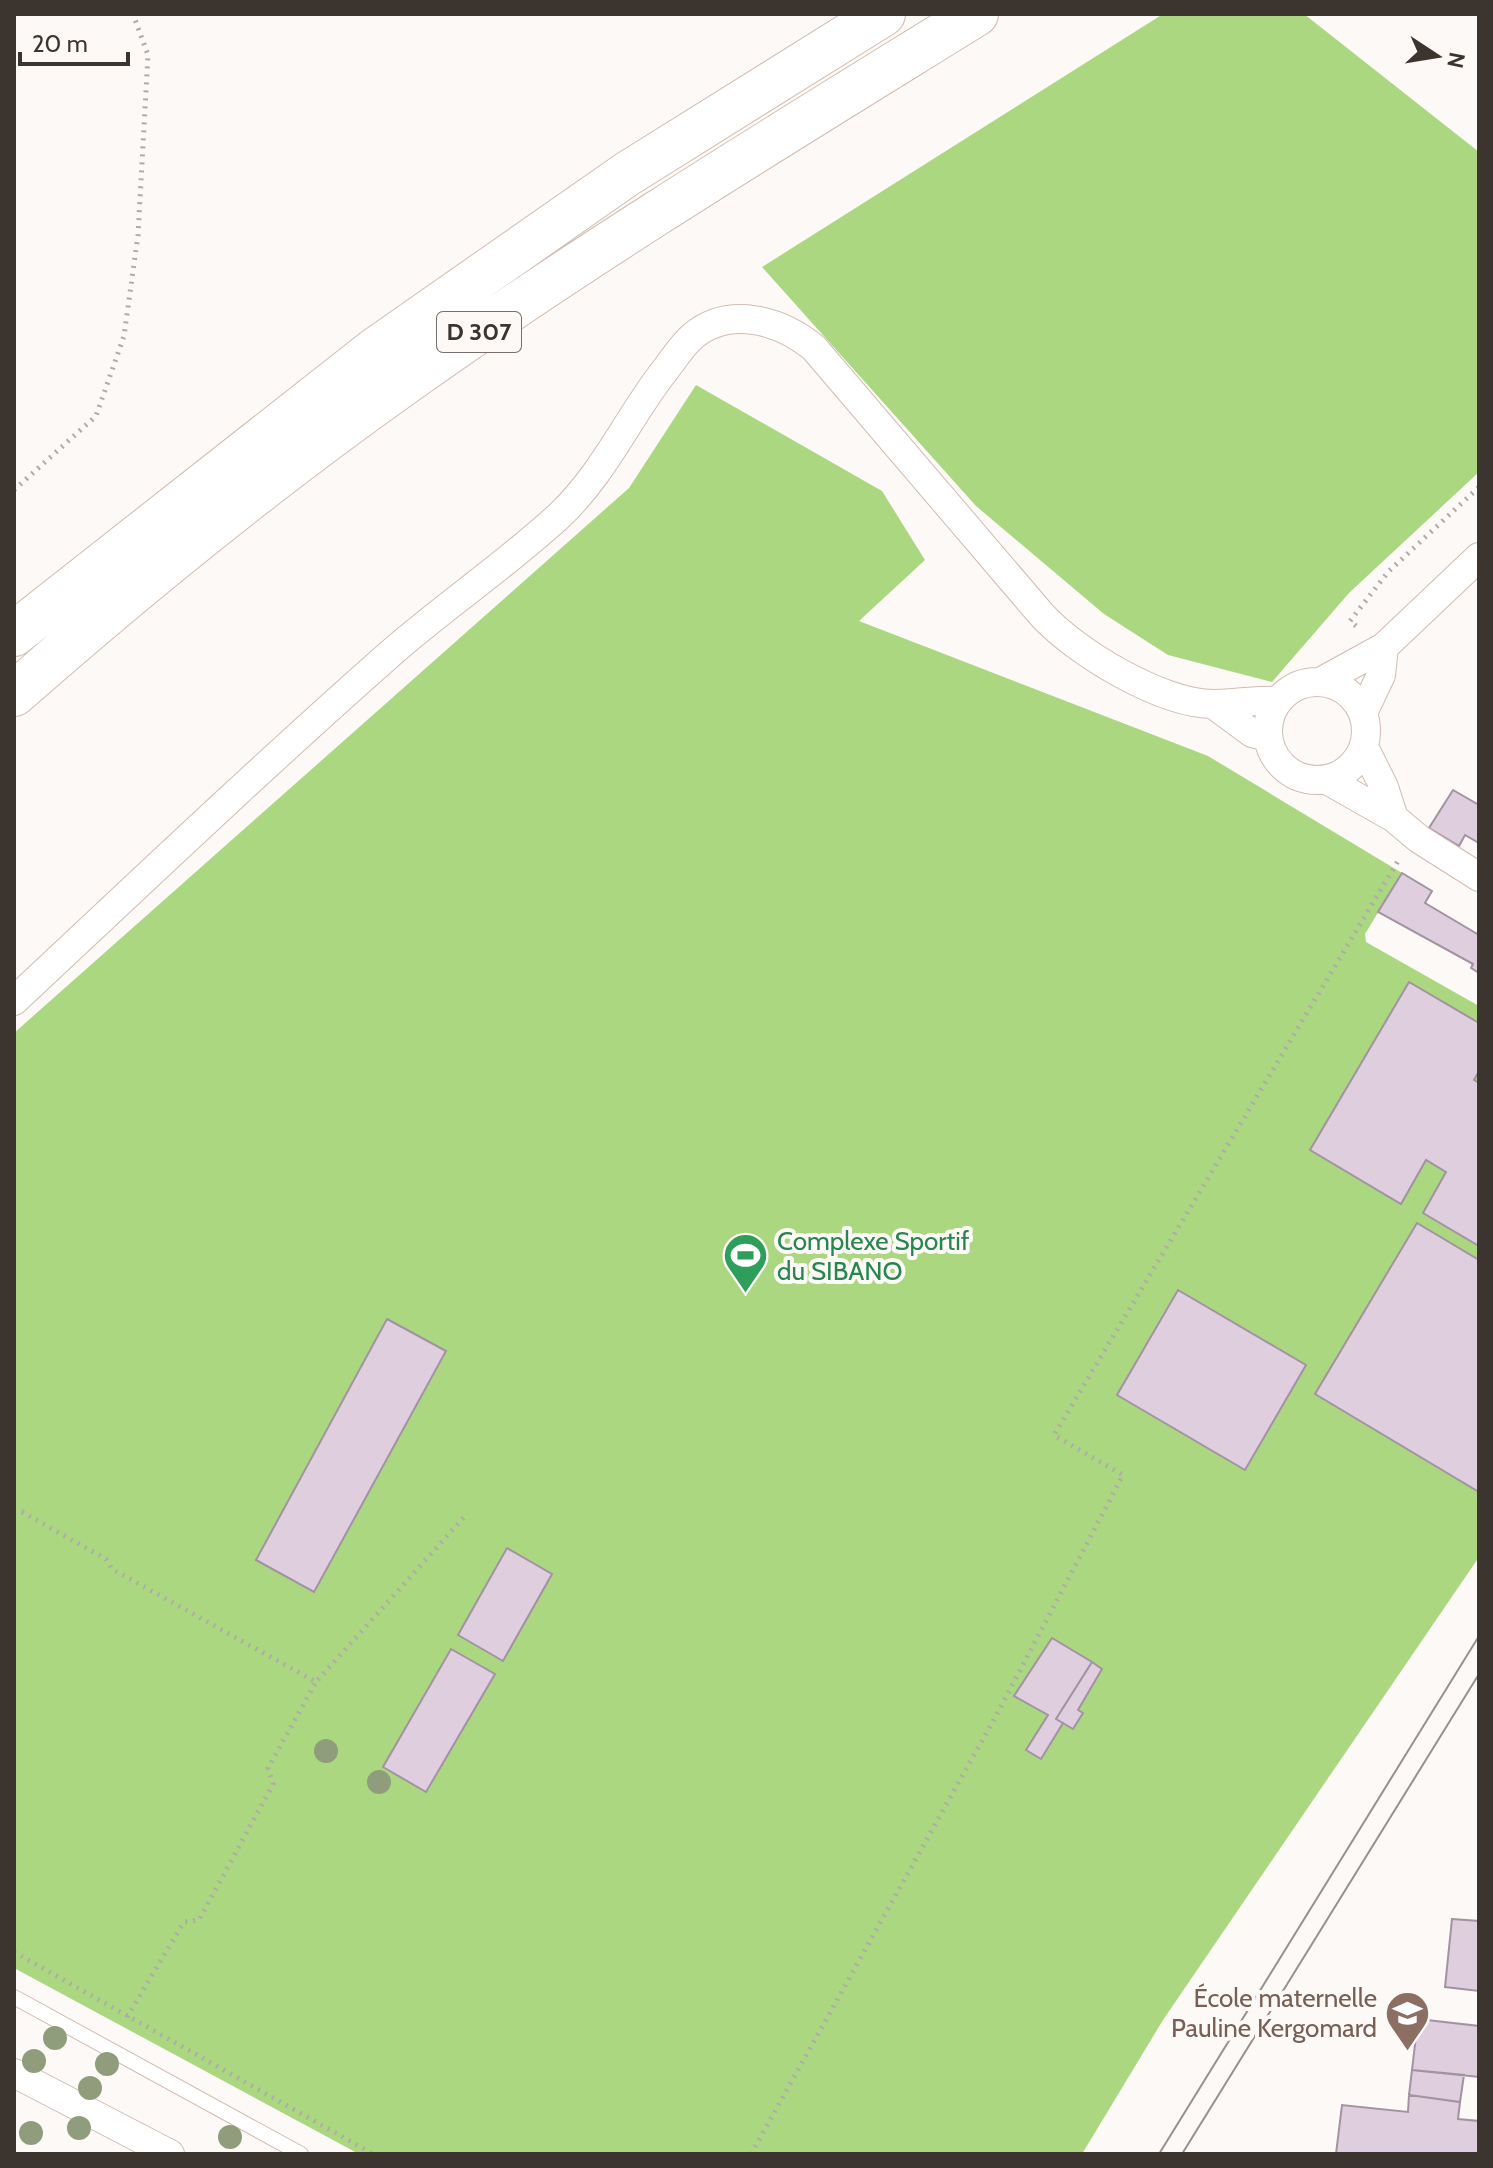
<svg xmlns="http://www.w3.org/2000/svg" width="1493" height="2168" font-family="Cabin,sans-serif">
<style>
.green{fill:#abd781}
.building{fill:#dfcede;stroke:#a292a2;stroke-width:2}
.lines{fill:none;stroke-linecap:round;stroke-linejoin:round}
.service-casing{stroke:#d1bcb1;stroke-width:16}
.minor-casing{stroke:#d1bcb1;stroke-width:30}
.primary-casing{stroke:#d1bcb1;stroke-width:46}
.path{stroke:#b1aba8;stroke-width:5;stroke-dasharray:2 6;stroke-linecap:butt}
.service{stroke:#fff;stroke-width:14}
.minor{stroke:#fff;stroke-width:28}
.primary{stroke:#fff;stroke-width:44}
.tram{stroke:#97918d;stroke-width:2}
.tree{fill:#909d7c}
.labels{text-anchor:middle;stroke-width:8;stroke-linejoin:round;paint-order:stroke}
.shield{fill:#fdf9f7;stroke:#766f6b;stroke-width:2}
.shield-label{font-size:24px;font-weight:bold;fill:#3c342f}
.leisure-label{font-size:26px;fill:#27864d;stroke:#fdf9f7;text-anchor:start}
.education-label{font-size:26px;fill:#785e54;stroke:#fdf9f7;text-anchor:end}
</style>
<rect width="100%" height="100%" fill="#fdf9f7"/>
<path class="green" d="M1163 14H1304L1479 152V472L1349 593 1272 682 1168 655 1104 614 976 506 762 267Z
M696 385 882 491 925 560 859 621 1208 756 1402 873 1365 934 1366 942 1479 1006V1557L1163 2020 1082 2154H359L14 1968V1033L629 488Z"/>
<path class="building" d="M1453 790 1479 805V843L1465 835 1459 846 1429 828Z
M1402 873 1432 891 1425 903 1479 935V973L1471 968 1473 964 1378 912Z
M1409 982 1479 1023V1071L1474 1080 1479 1083V1246L1423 1213 1446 1172 1426 1160 1401 1204 1310 1150Z
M1417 1223 1479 1260V1492L1315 1394Z
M1178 1290 1306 1365 1245 1470 1117 1395Z
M387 1319 446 1351 314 1592 256 1560Z
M507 1548 552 1574 503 1661 458 1635Z
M1052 1638 1092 1662 1056 1719 1063 1723 1041 1759 1026 1750 1048 1715 1014 1696Z
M451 1649 495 1674 426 1792 383 1767Z
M1092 1662 1102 1669 1078 1710 1083 1713 1073 1729 1056 1719Z
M1452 1919 1479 1921V1991L1445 1987Z
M1418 2019 1479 2026V2077L1412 2070Z
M1412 2070 1464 2075 1460 2102 1409 2095Z
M1409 2095 1460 2102 1458 2119 1479 2121V2154H1336L1342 2105 1408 2112Z"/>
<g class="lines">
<defs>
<path id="service" d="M14 1997 301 2154"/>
<path id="minor" d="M1322 681 1384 647
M1268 731a49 49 0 1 1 98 0a49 49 0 1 1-98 0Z
M1214 705 1252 733 1267 737
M1363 713 1381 675 1384 647 1479 557
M1364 747 1384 787 1394 818
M1327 780 1394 818 1419 839 1479 877
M14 1001C139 884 263 766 391 653 446 605 507 564 560 515 603 474 627 420 662 374 672 362 681 346 693 336 730 305 781 321 814 348L1041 614C1075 652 1163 705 1215 704 1237 704 1256 699 1277 701
M14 2073 170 2154"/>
<path id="primary" d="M14 634 375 350 627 174 883 14
M14 694C139 584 270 478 407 381 591 250 784 133 976 14"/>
</defs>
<use href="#service" class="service-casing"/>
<use href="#minor" class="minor-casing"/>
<use href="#primary" class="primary-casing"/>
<path class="path" d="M14 490 96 416 124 336 138 235 148 55 133 14
M1356 626 1350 621 1388 572 1479 487
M14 1513 22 1512 106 1559 112 1569 316 1682 466 1515
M14 1952 373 2154
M127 2017 184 1922 199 1920 273 1784 268 1768 316 1682
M751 2154 998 1712 1123 1475 1054 1435 1398 861"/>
<use href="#service" class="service"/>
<use href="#minor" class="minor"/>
<use href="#primary" class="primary"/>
<path class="tram" d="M1159 2154 1479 1636
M1182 2154 1479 1674"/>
</g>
<g class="tree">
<circle cx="326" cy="1751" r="12"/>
<circle cx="379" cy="1782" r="12"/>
<circle cx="55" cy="2038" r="12"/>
<circle cx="34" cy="2061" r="12"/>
<circle cx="107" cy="2064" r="12"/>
<circle cx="90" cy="2088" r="12"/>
<circle cx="79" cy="2128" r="12"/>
<circle cx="31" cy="2133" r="12"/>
<circle cx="230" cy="2137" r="12"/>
</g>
<defs>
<symbol id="stadium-pin" viewBox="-11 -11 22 30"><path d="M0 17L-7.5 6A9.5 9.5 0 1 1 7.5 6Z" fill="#2e9e5b" stroke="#fdf9f7"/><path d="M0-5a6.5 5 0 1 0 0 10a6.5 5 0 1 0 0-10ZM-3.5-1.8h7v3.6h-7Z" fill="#fff"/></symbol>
<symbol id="school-pin" viewBox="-11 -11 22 30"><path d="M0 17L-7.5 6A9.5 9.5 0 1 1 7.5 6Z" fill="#8d6e63" stroke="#fdf9f7"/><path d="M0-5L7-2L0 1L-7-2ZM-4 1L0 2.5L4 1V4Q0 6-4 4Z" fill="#fff"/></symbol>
</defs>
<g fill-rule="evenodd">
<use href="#stadium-pin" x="720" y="1230" width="51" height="69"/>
<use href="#school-pin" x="1382" y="1988" width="51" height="69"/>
</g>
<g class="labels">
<rect class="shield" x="437" y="312" width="84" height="40" rx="6"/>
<g class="shield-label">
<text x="479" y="340">D 307</text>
</g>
<g class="leisure-label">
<text x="777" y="1250">Complexe Sportif<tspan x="777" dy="30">du SIBANO</tspan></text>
</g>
<g class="education-label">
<text x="1377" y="2007">École maternelle<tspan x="1377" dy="30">Pauline Kergomard</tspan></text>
</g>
</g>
<rect width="1493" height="2168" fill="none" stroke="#3c342f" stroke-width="32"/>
<g transform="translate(1437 56) rotate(102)" stroke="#fdf9f7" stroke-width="6" paint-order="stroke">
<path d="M0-6L14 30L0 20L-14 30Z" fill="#3c342f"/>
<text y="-12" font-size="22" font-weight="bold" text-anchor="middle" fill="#3c342f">N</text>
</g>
<path d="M20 52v12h108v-12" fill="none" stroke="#3c342f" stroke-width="4"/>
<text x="32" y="52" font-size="24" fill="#3c342f" stroke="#fdf9f7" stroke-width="6" paint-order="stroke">20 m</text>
</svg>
